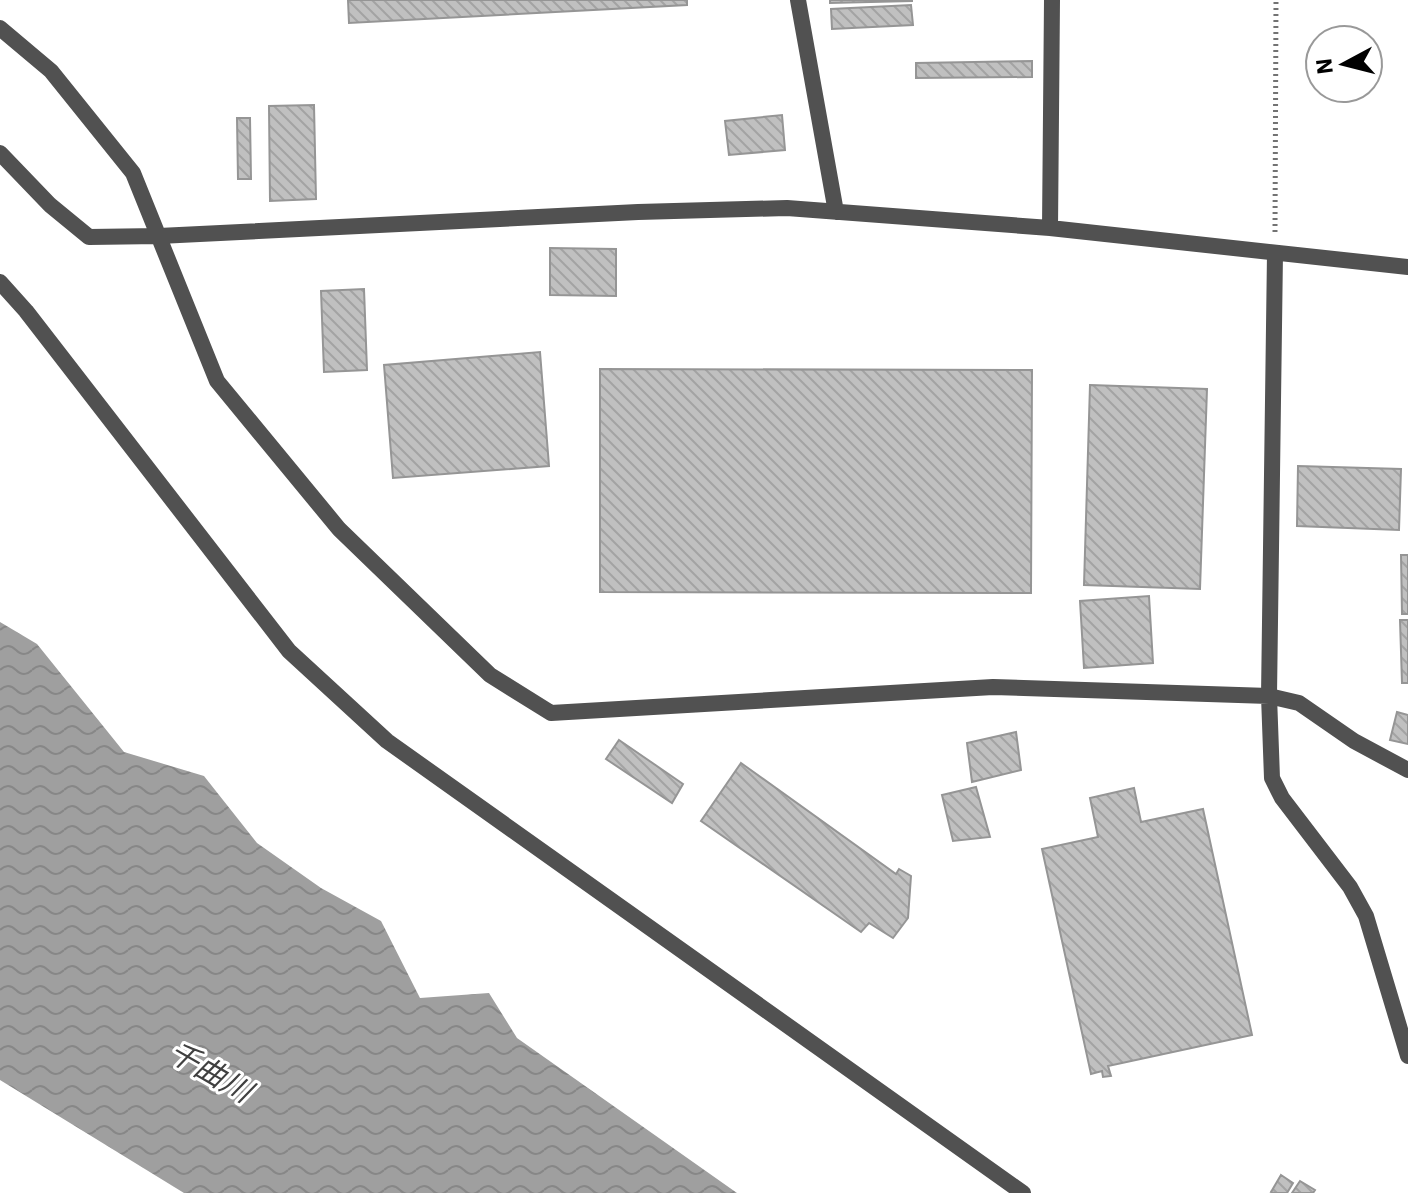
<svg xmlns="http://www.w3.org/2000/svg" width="1408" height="1193" font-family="'IBM Plex Sans','Noto Sans JP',sans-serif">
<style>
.water{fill:url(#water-waves)}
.building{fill:url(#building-back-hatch);stroke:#959595;stroke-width:2}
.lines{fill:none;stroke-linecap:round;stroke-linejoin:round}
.path{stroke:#737373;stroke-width:5;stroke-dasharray:2 4;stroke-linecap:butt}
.street{stroke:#515151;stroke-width:16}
.labels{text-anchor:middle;stroke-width:6;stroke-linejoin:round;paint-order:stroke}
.water-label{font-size:30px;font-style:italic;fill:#404040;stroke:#fff}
</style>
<defs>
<pattern id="water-waves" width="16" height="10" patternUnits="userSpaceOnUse" patternTransform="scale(2)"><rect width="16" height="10" fill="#9f9f9f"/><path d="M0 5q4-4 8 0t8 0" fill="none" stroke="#878787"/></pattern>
<pattern id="building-back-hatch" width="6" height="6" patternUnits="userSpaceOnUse" patternTransform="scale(2)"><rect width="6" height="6" fill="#c0c0c0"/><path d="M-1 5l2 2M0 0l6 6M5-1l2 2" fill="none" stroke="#a3a3a3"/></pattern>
</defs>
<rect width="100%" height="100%" fill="#fff"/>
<path class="water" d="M0 622 37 644 124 752 204 776 257 843 321 888 381 921 420 998 489 993 517 1038 737 1193H184L0 1080Z"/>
<path class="building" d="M348 0H687V5L349 23Z
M830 0H912V1L830 3Z
M911 5 913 25 832 29 831 9Z
M1032 61V77L916 78V63Z
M314 105 316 199 270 201 269 106Z
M782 115 785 150 729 155 725 121Z
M237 118H250L251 179H238Z
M550 248 616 249V296L550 295Z
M364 289 367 370 324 372 321 291Z
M540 352 549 466 393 478 384 365Z
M600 369 1032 370 1031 593 600 592Z
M1090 385 1207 389 1200 589 1084 585Z
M1298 466 1401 469 1399 530 1297 526Z
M1401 555H1408V614H1402Z
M1149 596 1153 663 1084 668 1080 601Z
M1400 620H1408V683H1402Z
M1397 712 1408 715V744L1390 740Z
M1016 732 1021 770 972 782 967 743Z
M619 740 683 784 672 803 606 759Z
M741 763 896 874 899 869 911 876 908 918 893 938 869 923 861 932 701 821Z
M976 787 990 837 953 841 942 795Z
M1134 788 1141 822 1203 809 1252 1035 1108 1066 1111 1076 1103 1077 1102 1071 1091 1074 1042 849 1098 837 1090 798Z
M1281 1175 1293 1183 1287 1193H1274L1271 1192Z
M1300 1181 1315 1190 1313 1193H1292Z"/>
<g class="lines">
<path class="path" d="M1275 232 1276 0"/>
<path class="street" d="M798 0 836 212
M0 28 51 71 133 173 217 381 339 529 490 675 551 713 993 687 1269 696 1299 703 1354 741 1408 770
M0 153 50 205 89 237 159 236 638 212 787 208 1050 228 1408 267
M1050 228 1052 0
M1275 253 1269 696 1272 778 1282 798 1350 887 1366 916 1408 1056
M0 282 26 311 289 651 387 741 1023 1193"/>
</g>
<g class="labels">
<g class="water-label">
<text transform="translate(210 1072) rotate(30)" y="10">千曲川</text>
</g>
</g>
<g transform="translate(1344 64) rotate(263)"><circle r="38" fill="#ffffff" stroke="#999999" stroke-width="2"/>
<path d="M0-6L14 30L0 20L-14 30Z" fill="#000000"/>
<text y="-12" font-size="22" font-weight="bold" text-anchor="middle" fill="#000000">N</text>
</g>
</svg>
